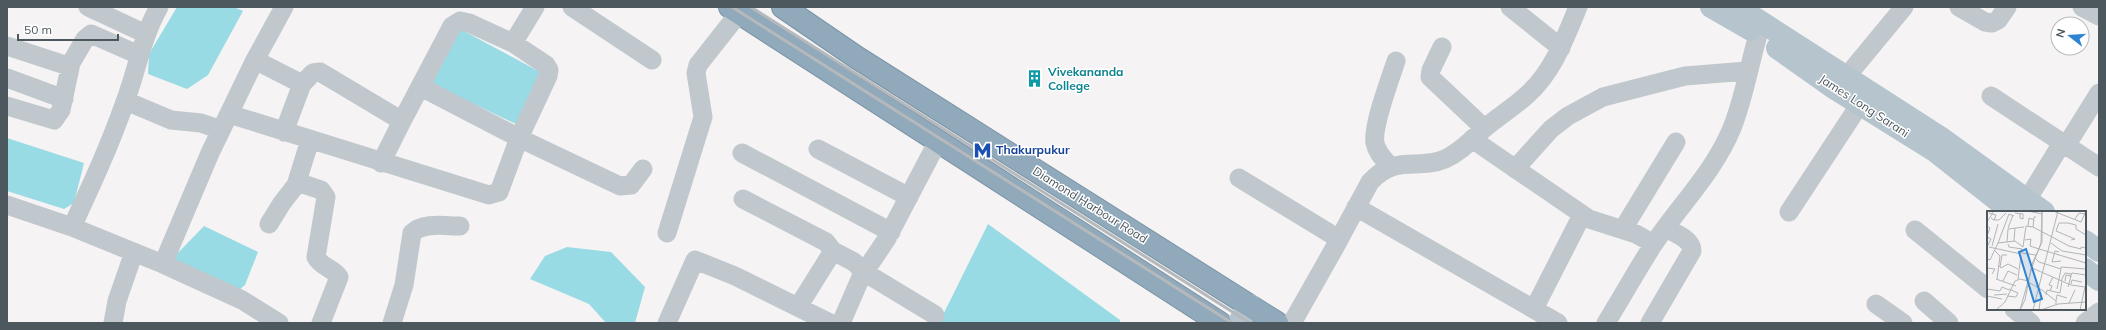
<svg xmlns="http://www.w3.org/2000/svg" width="2106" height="330" font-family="Mulish,sans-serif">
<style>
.water{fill:#99dbe4}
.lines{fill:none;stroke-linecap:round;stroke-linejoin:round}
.highway-casing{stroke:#7b94a7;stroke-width:24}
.minor{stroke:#c0c8cd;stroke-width:19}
.major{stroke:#b6c4ce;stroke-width:22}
.highway{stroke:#90a9bb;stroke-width:22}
.rail{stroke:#b6b9bc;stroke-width:3}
.labels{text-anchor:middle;stroke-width:3;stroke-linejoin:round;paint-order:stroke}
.culture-label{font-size:12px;font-weight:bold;fill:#0d838f;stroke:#fff;text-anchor:start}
.street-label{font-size:12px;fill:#4c575e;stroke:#fff}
.transit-label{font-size:12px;font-weight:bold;fill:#164399;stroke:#fff;text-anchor:start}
.inset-road{fill:none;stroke:#b1b5b7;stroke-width:1}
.view{fill:#2e84d3;fill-opacity:0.15;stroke:#2e84d3;stroke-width:2}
.inset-edge{fill:none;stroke:#4c575e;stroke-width:2}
</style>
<rect width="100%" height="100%" fill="#f5f3f3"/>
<path class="water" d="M177 7H234L243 11 208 75 187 89 148 74 149 54Z
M458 28 542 73 516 124 428 82Z
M7 138 84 163 74 203 64 209 7 191Z
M988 224 1120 320V323H939Z
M204 226 258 252 245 285 238 291 171 260Z
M567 247 611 252 645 287 635 323H606L589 304 530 279 545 256Z"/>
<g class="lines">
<defs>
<path id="highway" d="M730 7 1220 323
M783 7 856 57 1277 323"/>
</defs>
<use href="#highway" class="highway-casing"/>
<path class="minor" d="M88 7 146 34
M572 7 652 60
M1510 7 1561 48
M1959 7 1985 22 1992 23 1998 20 2007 7
M2082 7 2099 16
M7 46 65 65 71 63 85 39 91 34 139 55
M1442 47 1431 70 1430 77 1484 128
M255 60 302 84 313 73 320 72 402 121 452 26 460 21 469 23 513 43 535 7
M1847 76 1904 7
M7 78 64 99
M421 87 519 138 548 76 549 70 546 65 513 43
M1991 96 2099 167
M126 101 171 120 201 123 221 130
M7 106 54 120 61 110 71 63
M229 114 489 195 499 192 519 138 620 186 631 185 643 169
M284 132 302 84
M1472 139 1589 219 1636 234 1654 244
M2066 146 2099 93
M818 149 909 197
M742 153 891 232
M381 163 402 121
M1390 166C1384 159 1377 153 1375 143 1372 126 1390 80 1396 61
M1515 169 1551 129 1568 116 1603 97 1685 76 1747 71
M1239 178 1339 239
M297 182 321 190 326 197 316 257C321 267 333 268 339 277L321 323
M743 199 826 242 833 251 854 262 864 272 935 315
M2027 200 2062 143
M7 205 72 227C91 186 110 145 125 102 137 70 142 37 159 7
M1356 207 1558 323
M1789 212 1860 104
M269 224 282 203 296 185 310 140
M72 227 163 264 210 153 255 60 284 7
M1623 229 1676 142
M1915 230 1988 289
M667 233 703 117 696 73 698 65 739 13
M163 264 242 300 279 323
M1924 301 1949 323
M1876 304 1903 323
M798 307 833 251
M1534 309 1582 215
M2014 309 2031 323
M113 323 117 301 134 252
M392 323 404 285 412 233C424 222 445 226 460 226
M667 323 695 260 735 276 830 323
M841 323 861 277 886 240 938 141
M1292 323 1335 247 1370 182C1397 153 1417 171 1445 159 1461 152 1473 138 1486 127 1499 116 1514 107 1527 95 1553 72 1565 38 1578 7
M1606 323C1622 297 1637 270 1653 245 1679 206 1714 172 1732 128 1744 98 1749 66 1758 35
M1650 323 1692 251C1692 239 1676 234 1666 228
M2085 323 2099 312"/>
<path class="major" d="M1711 7 1751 30
M1738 7 1940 137 2044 212
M1777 48 1835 89 1936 152 2012 212
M2085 241 2099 251
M2085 269 2099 280
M1238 323 1250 305"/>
<use href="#highway" class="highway"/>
<path class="rail" d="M732 7 1232 323
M751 7 1250 323"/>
</g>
<defs>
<symbol id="building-bare" viewBox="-9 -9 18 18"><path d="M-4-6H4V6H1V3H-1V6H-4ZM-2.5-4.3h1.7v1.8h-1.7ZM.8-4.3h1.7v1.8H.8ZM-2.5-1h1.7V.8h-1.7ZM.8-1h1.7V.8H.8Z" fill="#0f9aa8" stroke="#fff" stroke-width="2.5" paint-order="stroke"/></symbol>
<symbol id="metro-bare" viewBox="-9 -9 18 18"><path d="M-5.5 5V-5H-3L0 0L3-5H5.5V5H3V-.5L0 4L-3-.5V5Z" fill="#1a4fb4" stroke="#fff" stroke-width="2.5" paint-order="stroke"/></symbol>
</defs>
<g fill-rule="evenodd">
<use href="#building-bare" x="1022" y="66" width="25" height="25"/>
<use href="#metro-bare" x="970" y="138" width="25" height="25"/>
</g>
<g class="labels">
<g class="culture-label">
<text x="1048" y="76">Vivekananda<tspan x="1048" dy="14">College</tspan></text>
</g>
<g class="street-label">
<text transform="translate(1864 106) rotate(33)" y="4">James Long Sarani</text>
<text transform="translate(1090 205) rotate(32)" y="4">Diamond Harbour Road</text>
</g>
<g class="transit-label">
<text x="996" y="154">Thakurpukur</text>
</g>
</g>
<g transform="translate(1987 211)">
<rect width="99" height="99" fill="#f5f3f3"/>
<path class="inset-road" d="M41 0 55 3M66 0 94 11 99 0M2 2 9 4 7 9 4 7M28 2 36 3V8L33 7V3M88 8 92 2 98 3M7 9H12L19 2M0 11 7 0M0 15 3 17 0 25M41 15 42 7 47 9M46 16 47 6H49M21 17 26 4M69 20 72 12H81L89 14V18L99 24M69 20 88 28 84 29M0 26 4 28 0 36M38 29 44 28 43 35 52 38M27 30 28 17M20 31 21 18 37 16M11 32 22 3 27 5M64 32 75 40 99 44M21 33 22 36 35 38M5 35 11 13M2 36 34 43M34 37 35 42 49 44M52 38 99 52M8 40 13 45 10 68M72 41 68 40 65 51 74 50M48 47 52 51 74 58V56L99 58M0 48 3 49 11 32 28 30 36 36 39 15 46 16 82 35 94 38V36L99 37M12 55 14 57 21 53 31 58M13 56 15 44H20M0 57 8 58 5 63M45 57 84 74 98 76 93 99M83 66 85 62 99 64M9 68 29 75M31 68 34 44M16 70 21 60 30 64M74 70 78 62 85 63M78 70 79 64 84 65 81 76M41 71 55 79 69 90V93M84 73 85 69 95 71M0 78 13 80 15 76 22 79M70 78 74 58M63 80 65 75 62 74 66 66M7 84 20 83M59 84 60 79 73 82 75 70M0 85 15 88M20 85 29 86 31 82 22 78M69 90 70 84 80 87M82 92 88 79M9 99 18 91 28 70 33 68 41 70M33 99 38 89 45 53 55 31V0M33 99 45 56 54 32 55 0M46 99 71 0M52 99 54 84M54 99 71 93 99 91"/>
<path class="view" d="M39 38 55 88 47 91 32 41Z"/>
<rect width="99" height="99" class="inset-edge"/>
</g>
<rect width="2106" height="330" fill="none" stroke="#4c575e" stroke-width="16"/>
<g transform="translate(2070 36) rotate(287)"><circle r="19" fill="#ffffff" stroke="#b7bcbf"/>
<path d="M0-3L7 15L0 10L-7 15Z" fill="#2e84d3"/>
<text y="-6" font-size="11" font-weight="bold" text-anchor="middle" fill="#4c575e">N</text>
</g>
<path d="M18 34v6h100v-6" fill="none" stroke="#4c575e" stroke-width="2"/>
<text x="24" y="34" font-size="12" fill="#4c575e" stroke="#ffffff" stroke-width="3" paint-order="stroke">50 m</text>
</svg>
